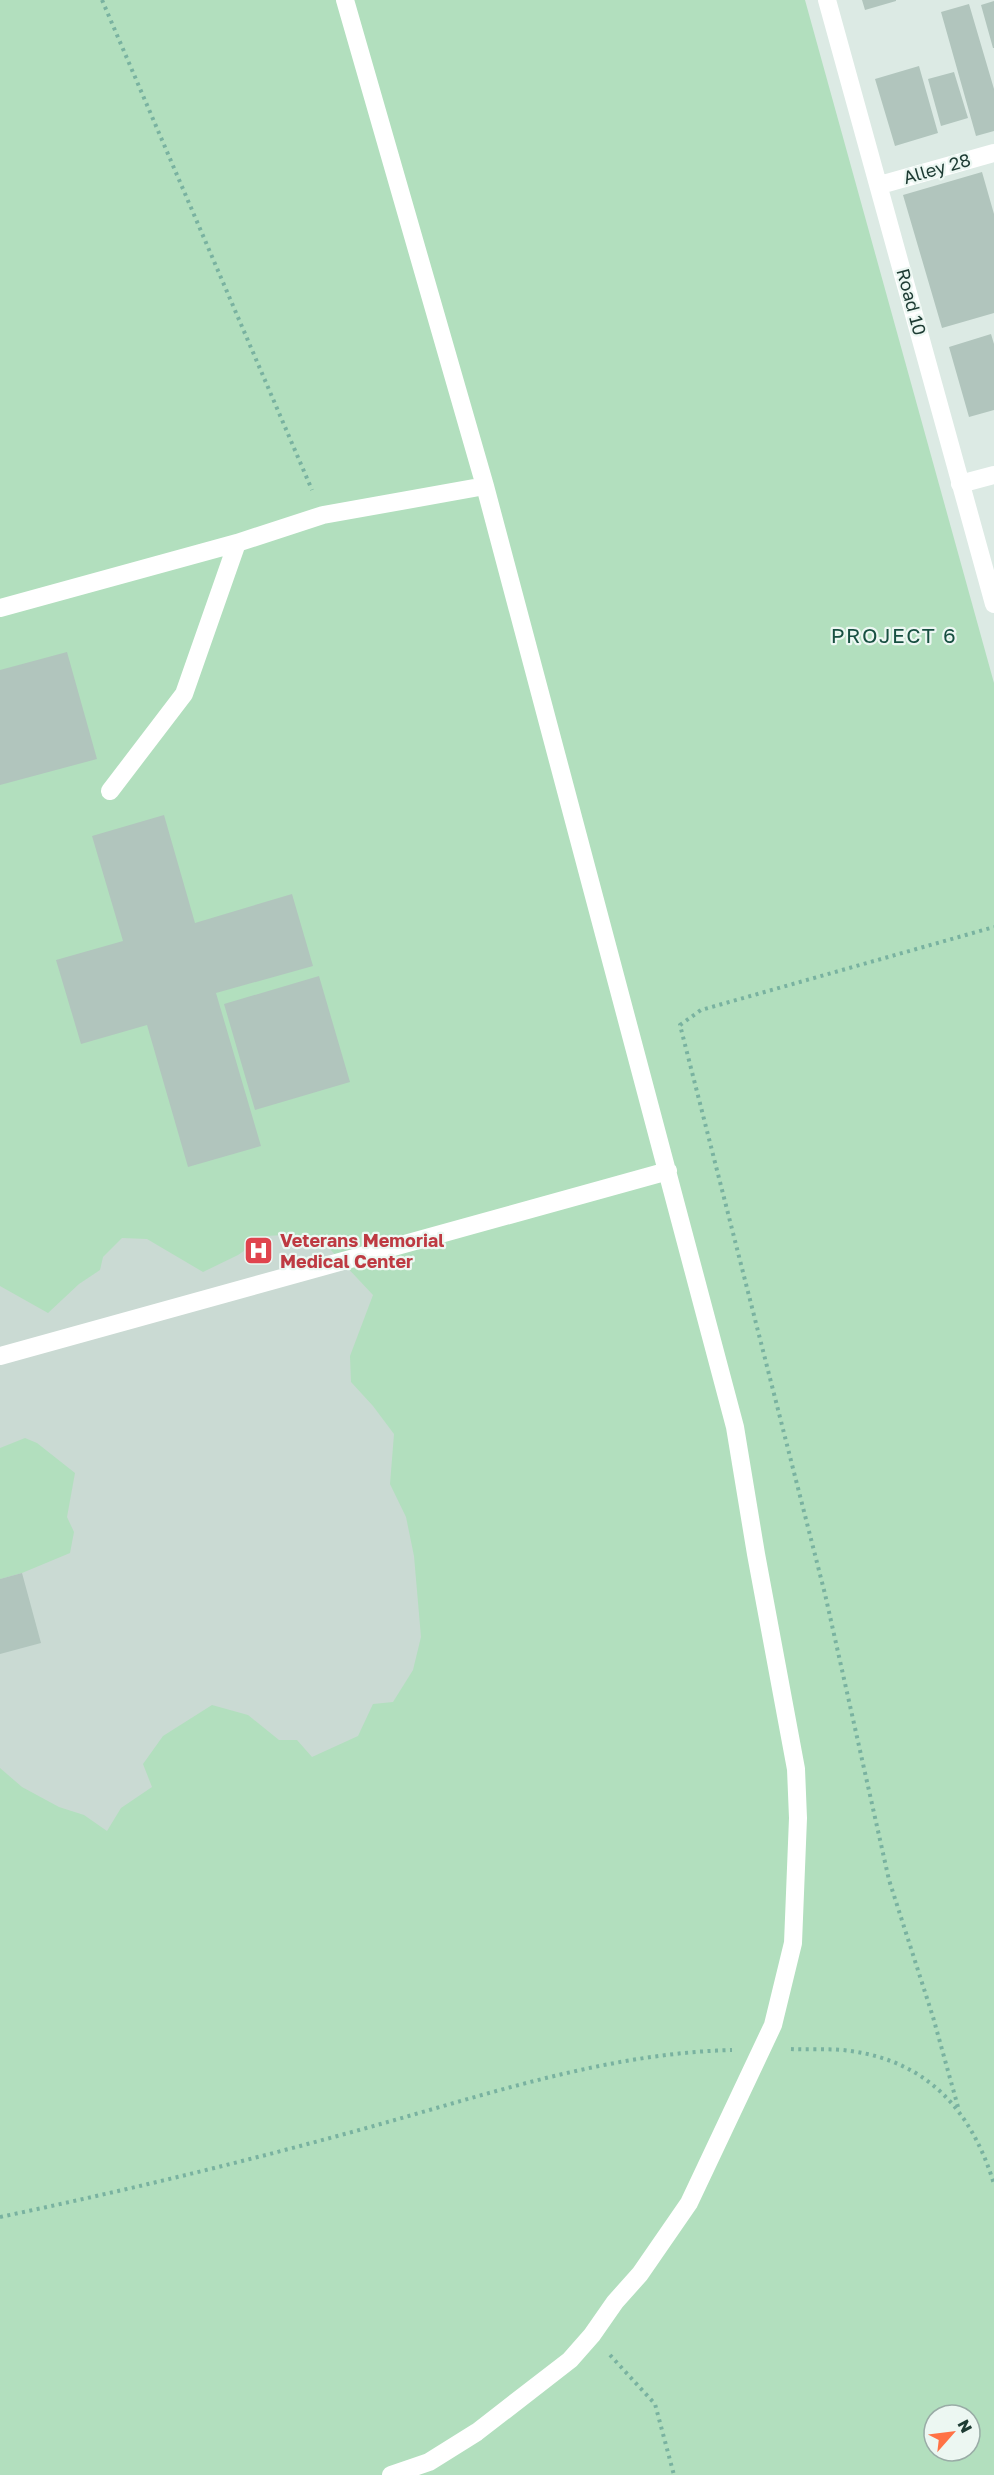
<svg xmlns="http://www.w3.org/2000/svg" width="994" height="2475" font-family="'Golos Text',sans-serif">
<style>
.built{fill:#cadad3}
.green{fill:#b2dfbe;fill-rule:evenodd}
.building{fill:#b1c5bd}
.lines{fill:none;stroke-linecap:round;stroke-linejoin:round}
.path{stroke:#79b2a0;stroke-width:4;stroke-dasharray:3 4.5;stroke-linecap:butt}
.minor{stroke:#fff;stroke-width:18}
.labels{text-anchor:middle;stroke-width:4.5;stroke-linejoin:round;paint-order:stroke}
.street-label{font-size:18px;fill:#1d3b33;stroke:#ecf7f2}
.health-label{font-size:18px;font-weight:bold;fill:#be3a42;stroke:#ecf7f2;text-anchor:start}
.quarter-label{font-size:21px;letter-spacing:1.5px;fill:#174f41;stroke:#ecf7f2}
</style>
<rect width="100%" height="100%" fill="#dceae4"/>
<path class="built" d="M460 482 443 1560 393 1747 0 1972V493Z"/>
<path class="green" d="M0 0H805L994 683V2475H0V1768L22 1787 59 1807 84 1815 107 1831 121 1808 152 1787 143 1764 163 1736 212 1705 248 1715 279 1740H297L312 1757 358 1736 373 1704 393 1702 413 1670 421 1637 414 1556 406 1517 390 1484 394 1434 373 1406 351 1382 350 1356 373 1295 327 1246 284 1235 266 1236 238 1255 203 1272 147 1239 122 1238 103 1257 100 1270 79 1284 48 1313 0 1286ZM934 2415H970V2451H934Z
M25 1438 37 1443 75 1473 67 1517 74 1532 70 1553 22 1573 0 1579V1448Z"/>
<path class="building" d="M862 0H896V1L865 10Z
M994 1V48H993L981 5Z
M969 4 994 89V131L976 136 941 12Z
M919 66 938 133 895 146 875 79Z
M954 72 968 118 941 126 928 79Z
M982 172 994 214V313L942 328 903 195Z
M991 334 994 344V410L969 417 949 347Z
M67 652 97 759 0 785V670Z
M164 815 195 923 292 894 313 966 216 993 261 1146 188 1167 147 1025 81 1044 56 960 123 941 92 836Z
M319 976 350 1082 255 1110 224 1004Z
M22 1573 41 1643 0 1654V1579Z"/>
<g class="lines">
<path class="path" d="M102 0 312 490
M791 2049C810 2050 832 2048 851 2051 929 2062 972 2112 994 2184
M958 2107 933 2017 889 1880 825 1594 680 1025 701 1010 994 927
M0 2217C124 2191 248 2161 370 2127 488 2094 609 2053 732 2050
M610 2355 655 2404 674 2475"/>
<path class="minor" d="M345 0 485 486 735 1427 756 1554 796 1769 798 1818 793 1943 773 2025 689 2203 640 2274 615 2302 592 2335 570 2360 477 2432 429 2462 391 2475
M827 0 994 604
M880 185 994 153
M960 484 994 475
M0 608 237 543 323 515 485 486
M110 791 184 694 237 543
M0 1356 668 1171"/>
</g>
<defs>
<symbol id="hospital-square" viewBox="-11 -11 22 22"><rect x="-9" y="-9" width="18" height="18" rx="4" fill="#e0444e" stroke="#ecf7f2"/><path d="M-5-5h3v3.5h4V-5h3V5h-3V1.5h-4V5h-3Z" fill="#fff"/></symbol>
</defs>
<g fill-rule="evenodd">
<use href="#hospital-square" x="242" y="1234" width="33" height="33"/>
</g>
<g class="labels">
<g class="street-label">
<text transform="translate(937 169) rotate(-16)" y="6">Alley 28</text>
<text transform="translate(911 302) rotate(75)" y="6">Road 10</text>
</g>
<g class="health-label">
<text x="280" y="1247">Veterans Memorial<tspan x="280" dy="21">Medical Center</tspan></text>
</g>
<g class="quarter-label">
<text x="894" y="643">PROJECT 6</text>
</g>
</g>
<g transform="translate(952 2433) rotate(62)"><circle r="28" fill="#ecf7f2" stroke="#99aca6" stroke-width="1.5"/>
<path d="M0-4.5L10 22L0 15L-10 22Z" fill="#ff7245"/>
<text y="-9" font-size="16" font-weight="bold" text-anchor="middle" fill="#1d3b33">N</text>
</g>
</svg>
